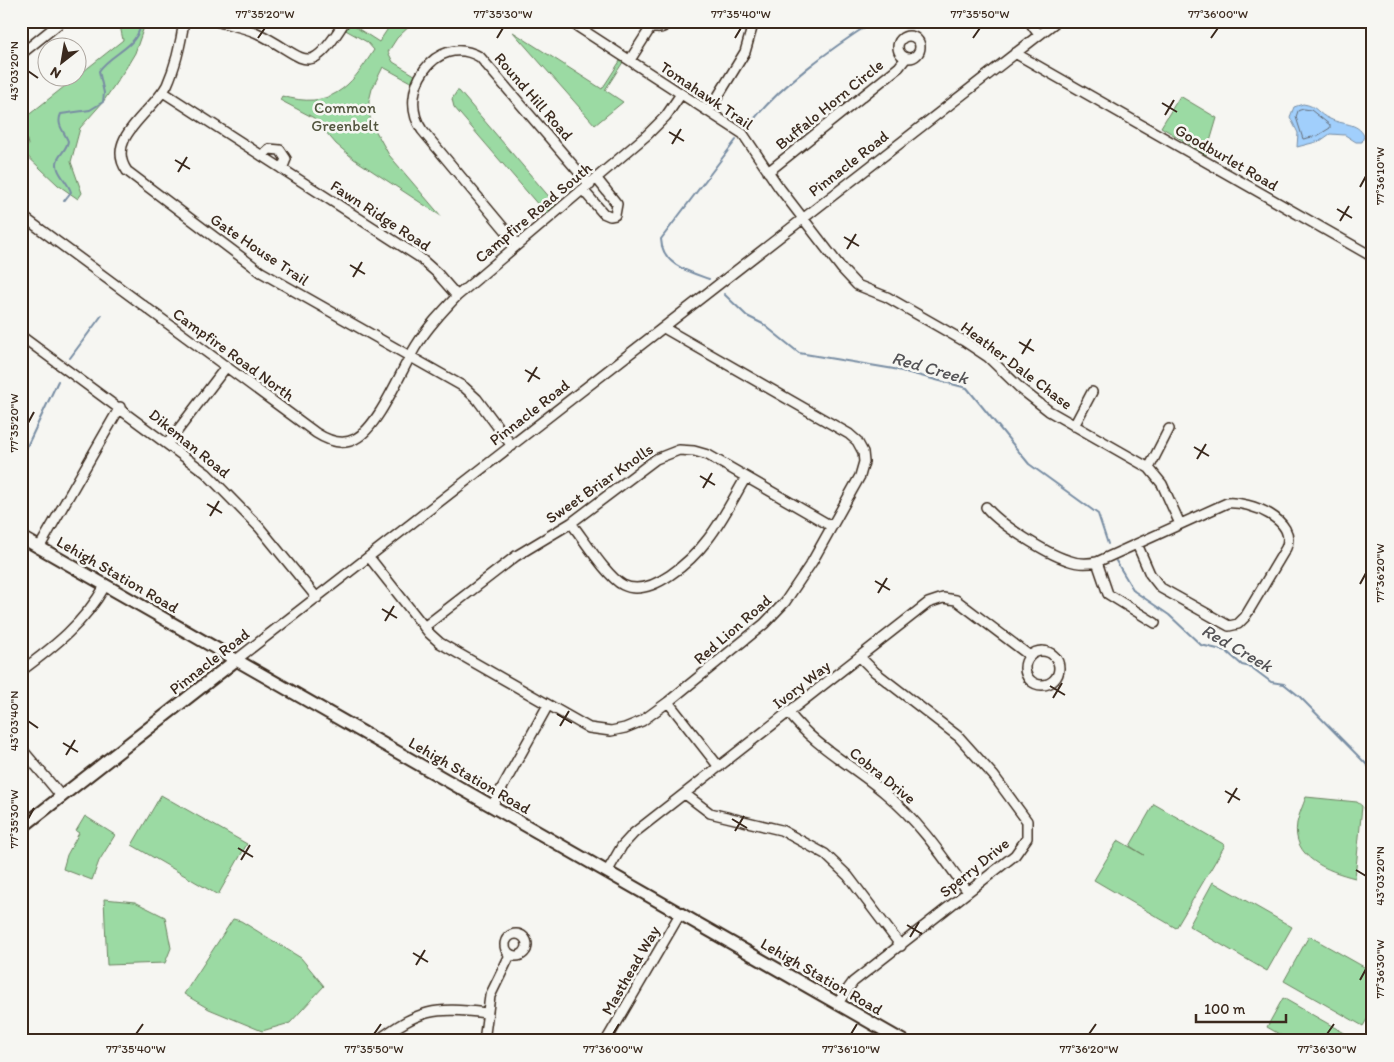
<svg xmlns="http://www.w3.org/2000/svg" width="1394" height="1062" font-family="Itim,sans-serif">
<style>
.green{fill:#9bdaa3;stroke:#6b8260}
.water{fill:#a1cffc;stroke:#788da3}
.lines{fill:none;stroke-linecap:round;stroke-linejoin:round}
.shore{stroke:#646c77;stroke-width:1}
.stream{stroke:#788da3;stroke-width:2}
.minor-casing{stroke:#3b2a1e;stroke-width:12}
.major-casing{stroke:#3b2a1e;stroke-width:15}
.minor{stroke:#f6f6f2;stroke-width:9}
.major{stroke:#f6f6f2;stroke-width:11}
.ticks{fill:none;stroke:#3b2a1e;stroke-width:2}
.labels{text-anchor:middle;stroke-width:5;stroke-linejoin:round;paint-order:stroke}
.street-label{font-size:16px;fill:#3b2a1e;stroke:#f6f6f2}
.park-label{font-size:16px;fill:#53563f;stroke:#f6f6f2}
.water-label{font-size:18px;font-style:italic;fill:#545356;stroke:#f6f6f2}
.neatline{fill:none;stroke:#3b2a1e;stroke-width:2}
.ticks-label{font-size:12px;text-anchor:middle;fill:#3b2a1e}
</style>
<rect width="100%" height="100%" fill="#f6f6f2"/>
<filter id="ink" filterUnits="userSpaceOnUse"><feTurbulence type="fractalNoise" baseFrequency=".02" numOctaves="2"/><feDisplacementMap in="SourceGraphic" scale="10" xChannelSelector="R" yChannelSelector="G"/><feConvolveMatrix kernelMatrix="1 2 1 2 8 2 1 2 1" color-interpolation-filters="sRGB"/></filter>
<g filter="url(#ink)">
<path class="green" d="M119 21H146L135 53 126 68 103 102 80 128 71 162 82 193 78 199 58 185 23 152 28 145C27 136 21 130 21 121L123 40Z
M346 21 379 42 393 21H415L397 38 388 52 393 62 418 77 414 84 383 67 372 89 369 101V114L373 126 389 155 441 216 354 159 336 144 314 118 280 100 282 96C330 110 350 88 374 50L367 42 342 28Z
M513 32 602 89 622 58 625 59 605 90 623 102 595 125Z
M457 91H459L557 206 546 214 454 107 452 99Z
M1180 96 1217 118 1206 155 1161 127Z
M161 795 247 844 218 895 132 845Z
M1306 797 1357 802 1362 806 1355 878C1328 871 1291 858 1297 823 1299 814 1303 805 1306 797Z
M1154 804 1225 845 1176 928 1094 880 1118 840 1144 855 1130 846Z
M85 816 115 835 99 861 92 880 63 869 67 855 79 833 76 831Z
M1213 882 1292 927 1267 971 1189 926Z
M104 899 135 902 165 917 171 948 165 963 107 965Z
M233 919 241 921 301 958 324 986 290 1023 262 1031 209 1009 184 994Z
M1309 936 1373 972V1009L1363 1026 1284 981Z
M1283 998 1355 1039 1353 1041H1291L1267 1027Z"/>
<path class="water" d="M1303 104C1318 106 1317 114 1330 119 1342 125 1358 122 1364 136L1362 142H1356L1345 135 1330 134 1320 141 1297 147 1298 133 1290 117 1294 107Z"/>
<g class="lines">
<path class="shore" d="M1304 109 1311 110 1330 125V128L1317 136 1303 139 1296 117 1298 111Z"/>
<path class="stream" d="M749 125C783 83 829 50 874 21
M64 201 71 192C68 181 53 171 58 159 62 152 67 148 68 141 64 131 56 125 61 114L90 110 103 102 104 93 99 71C110 54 134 49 140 28L137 21
M709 279C689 272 662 265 661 239L736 140
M724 294 747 316 763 324 799 353 894 369 967 388 1029 464 1098 514 1108 544
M70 358 102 315
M21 459 58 381
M1116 561 1134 591 1169 615 1201 645 1226 651 1242 665 1251 667 1271 682 1284 684 1299 696 1373 771"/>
<defs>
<path id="minor" d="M184 21C181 42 176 65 167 85 153 112 104 138 127 171L261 272 464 387 477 399 512 446
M216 21C229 25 244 27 257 33 307 57 307 82 345 21
M569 21 743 134 778 186 842 269 857 285 887 297 964 341 988 357 1021 389 1049 411 1149 468 1162 484 1180 524
M647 21C652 30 663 31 668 21
M1029 21 1039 35
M898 47a11 11 0 1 1 22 0a11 11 0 1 1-22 0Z
M1015 53 1373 257
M21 54 62 21
M630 60 651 27
M163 92 419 257 437 273 457 296
M709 111 745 52 754 21
M262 156 269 149 280 150 286 159 282 169
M768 172 899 67 906 58
M583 190 603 213 610 216 615 215 617 204 597 179
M21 215 316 433C327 440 342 446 355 439 379 427 401 370 416 346 427 328 442 312 457 296L647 135 666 116 681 94
M517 244 422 130C396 93 435 31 480 57L590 185
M21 336 206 473 259 527 317 598
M1074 426 1092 392
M168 443 226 367
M1149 468 1169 429
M986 507C999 524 1046 553 1067 560 1077 564 1087 564 1097 562L1227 503C1250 501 1298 520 1286 548L1245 617 1238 624 1229 626 1161 588 1150 574 1137 544
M571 523C583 538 607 577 623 585 651 599 692 560 708 539 723 520 734 497 746 477
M39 548 120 407
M369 557 429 633 440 643 589 728 611 731 625 728 642 721 668 702 764 624 785 602 812 562 860 476 864 462 863 452 857 441 849 434 664 328
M1097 562 1108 594 1155 623
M424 627 516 556 571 523 656 459 679 450 694 451 708 455 831 526
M1025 668a17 17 0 1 1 34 0a17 17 0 1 1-34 0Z
M236 660 1057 21
M21 671C55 646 84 623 105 586
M668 702 719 767
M789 713C815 747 852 765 885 793 919 821 943 857 968 892
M21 748 62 797
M685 794 710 813 781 830 825 854 848 876 901 946
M492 806 548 705
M607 872 622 846 634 833 928 603 943 598 956 600 1030 656
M505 945a11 11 0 1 1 22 0a11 11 0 1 1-22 0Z
M837 1004 853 982 1015 855 1027 838V821L994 776 959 737 875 672 860 657
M377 1041C420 1009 434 1007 486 1013
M484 1041 490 996 510 955
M606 1041 680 914"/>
<path id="major" d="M21 537 903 1041
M21 828 236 660"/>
</defs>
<use href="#minor" class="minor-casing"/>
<use href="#major" class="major-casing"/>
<use href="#minor" class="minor"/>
<use href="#major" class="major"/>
</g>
</g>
<path class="ticks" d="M258 38 265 28M497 38 503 28M735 38 741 28M973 38 980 28M1211 38 1218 28M28 71 38 78M1162 103 1177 112M1165 115 1174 100M669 132 684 141M672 144 681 129M175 160 190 169M178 172 187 157M1360 187 1366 176M1337 209 1352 218M1340 221 1349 206M844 237 859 246M847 249 856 234M350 265 365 274M353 277 362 262M1019 342 1034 351M1022 354 1031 339M525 370 540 379M528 382 537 367M28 423 34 412M1194 447 1209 456M1197 459 1206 444M700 476 715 485M703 488 712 473M207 504 222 513M210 516 219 501M875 581 890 590M1360 584 1366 573M878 593 887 578M382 609 397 618M385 621 394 606M1050 686 1065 695M1053 698 1062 683M557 714 572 723M28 721 38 728M560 726 569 711M63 743 78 752M66 755 75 740M1225 791 1240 800M1228 803 1237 788M28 819 34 808M732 819 747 828M735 831 744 816M238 848 253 857M241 860 250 845M1356 870 1366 876M907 925 922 934M910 937 919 922M413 953 428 962M416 965 425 950M1360 980 1366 969M136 1034 143 1024M374 1034 381 1024M613 1034 619 1024M851 1034 857 1024M1089 1034 1096 1024M1327 1034 1334 1024"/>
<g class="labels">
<g class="street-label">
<text transform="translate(707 95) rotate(34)" y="6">Tomahawk Trail</text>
<text transform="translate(534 96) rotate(49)" y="6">Round Hill Road</text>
<text transform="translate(829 104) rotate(-39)" y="6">Buffalo Horn Circle</text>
<text transform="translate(1227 157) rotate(30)" y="6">Goodburlet Road</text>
<text transform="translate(848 163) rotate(-38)" y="6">Pinnacle Road</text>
<text transform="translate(533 212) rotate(-40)" y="6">Campfire Road South</text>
<text transform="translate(381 215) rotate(33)" y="6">Fawn Ridge Road</text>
<text transform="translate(260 249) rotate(34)" y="6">Gate House Trail</text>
<text transform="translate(234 354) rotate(36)" y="6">Campfire Road North</text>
<text transform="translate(1017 365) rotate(37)" y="6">Heather Dale Chase</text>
<text transform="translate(529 412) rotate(-38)" y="6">Pinnacle Road</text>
<text transform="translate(190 443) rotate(39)" y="6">Dikeman Road</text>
<text transform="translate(599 483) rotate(-35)" y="6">Sweet Briar Knolls</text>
<text transform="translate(118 574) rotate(30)" y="6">Lehigh Station Road</text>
<text transform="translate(732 629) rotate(-41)" y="6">Red Lion Road</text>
<text transform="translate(209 661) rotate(-38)" y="6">Pinnacle Road</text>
<text transform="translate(801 684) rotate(-38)" y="6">Ivory Way</text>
<text transform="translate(470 775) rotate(30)" y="6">Lehigh Station Road</text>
<text transform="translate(883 775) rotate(39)" y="6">Cobra Drive</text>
<text transform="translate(974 867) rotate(-39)" y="6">Sperry Drive</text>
<text transform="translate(630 970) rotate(-60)" y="6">Masthead Way</text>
<text transform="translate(822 976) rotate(30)" y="6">Lehigh Station Road</text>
</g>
<g class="park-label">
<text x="345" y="113">Common<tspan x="345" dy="18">Greenbelt</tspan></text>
</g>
<g class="water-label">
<text transform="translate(930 368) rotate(16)" y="6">Red Creek</text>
<text transform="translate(1237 648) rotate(30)" y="6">Red Creek</text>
</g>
</g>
<rect width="1394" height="1062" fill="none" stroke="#f6f6f2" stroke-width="55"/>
<g transform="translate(62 62) rotate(211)"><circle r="24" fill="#f6f6f2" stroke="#aba49d"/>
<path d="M0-4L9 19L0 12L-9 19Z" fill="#3b2a1e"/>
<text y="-8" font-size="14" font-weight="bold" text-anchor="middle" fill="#3b2a1e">N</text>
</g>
<path d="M1196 1014v8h90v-8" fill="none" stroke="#3b2a1e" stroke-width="2.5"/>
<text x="1204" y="1014" font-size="15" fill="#3b2a1e" stroke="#f6f6f2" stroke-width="4" paint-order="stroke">100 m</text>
<rect x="28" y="28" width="1338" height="1006" class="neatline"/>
<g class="ticks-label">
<text x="265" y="18">77°35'20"W</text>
<text x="503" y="18">77°35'30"W</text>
<text x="741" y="18">77°35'40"W</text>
<text x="980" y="18">77°35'50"W</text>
<text x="1218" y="18">77°36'00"W</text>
<text transform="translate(14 71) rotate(-90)" y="4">43°03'20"N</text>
<text transform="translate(1380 176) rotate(-90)" y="4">77°36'10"W</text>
<text transform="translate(14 423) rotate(-90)" y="4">77°35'20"W</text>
<text transform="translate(1380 573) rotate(-90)" y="4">77°36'20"W</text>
<text transform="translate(14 721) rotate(-90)" y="4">43°03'40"N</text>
<text transform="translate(14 819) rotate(-90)" y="4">77°35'30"W</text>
<text transform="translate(1380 876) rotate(-90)" y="4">43°03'20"N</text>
<text transform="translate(1380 969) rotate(-90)" y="4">77°36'30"W</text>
<text x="136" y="1053">77°35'40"W</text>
<text x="374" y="1053">77°35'50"W</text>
<text x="613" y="1053">77°36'00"W</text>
<text x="851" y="1053">77°36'10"W</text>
<text x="1089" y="1053">77°36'20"W</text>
<text x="1327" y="1053">77°36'30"W</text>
</g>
</svg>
